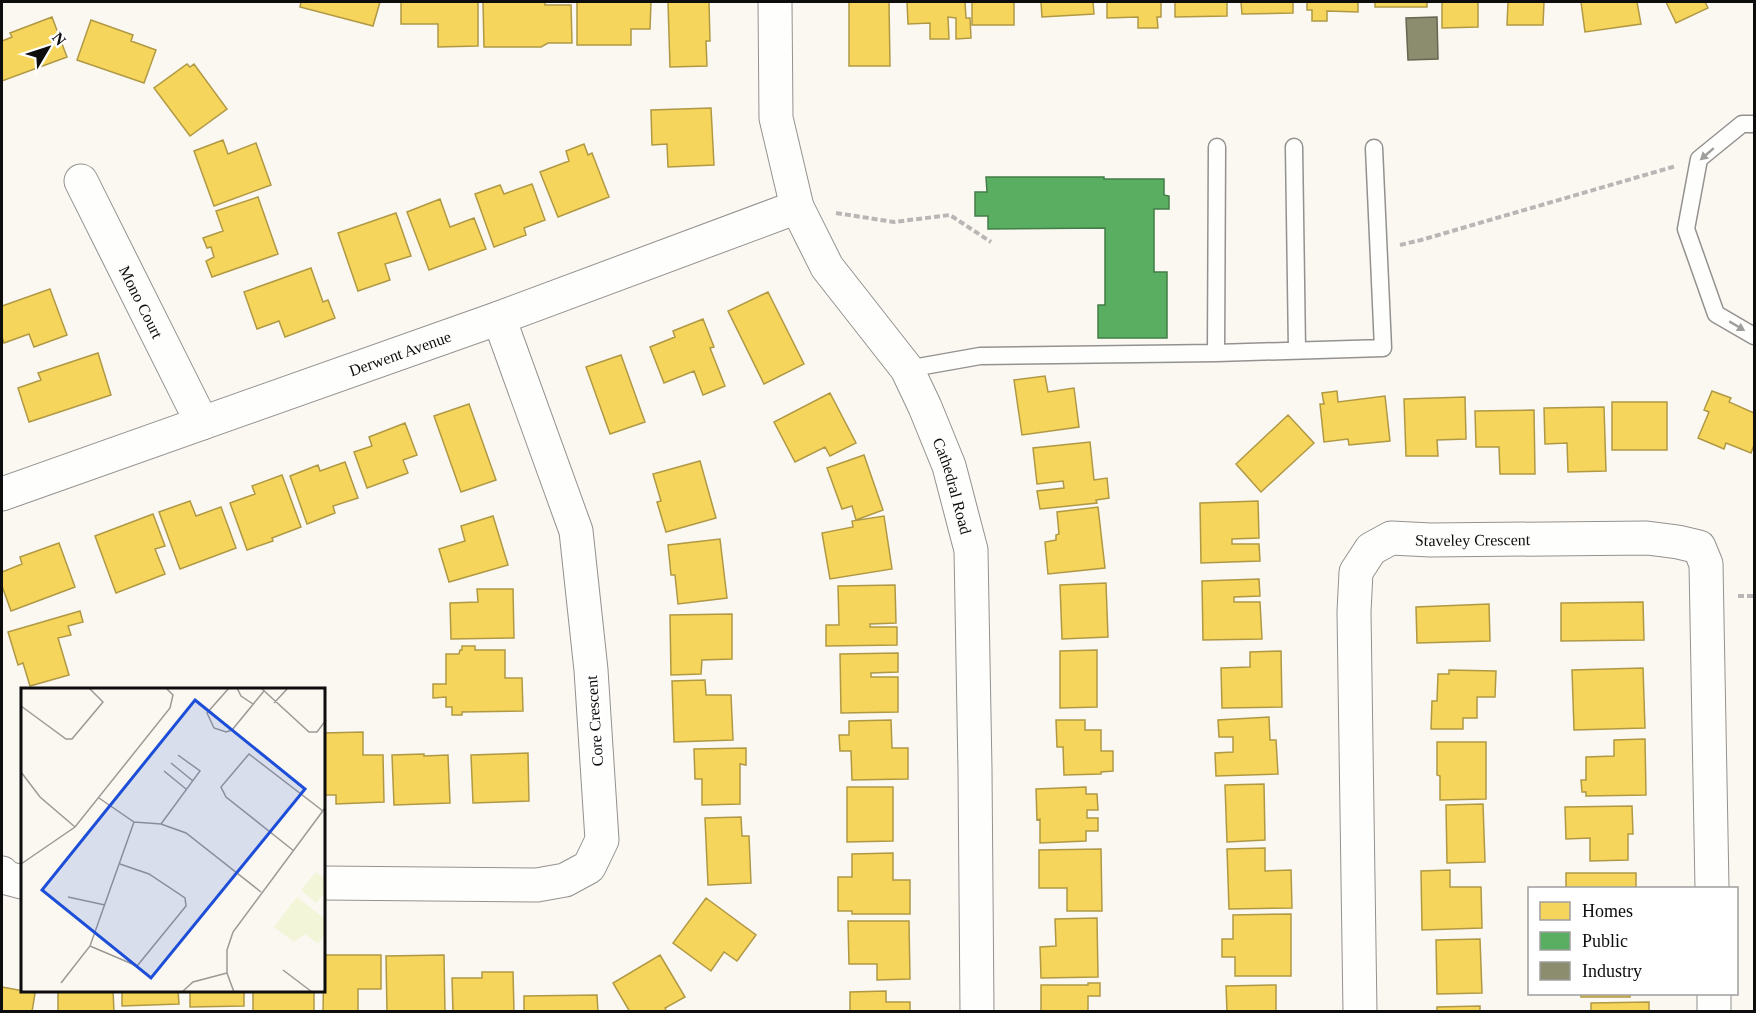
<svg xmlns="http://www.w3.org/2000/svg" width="1756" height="1013" font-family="'Times New Roman',serif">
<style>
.homes{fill:#f6d55c;stroke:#b09944;stroke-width:1.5}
.public{fill:#5aae61;stroke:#437e48;stroke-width:1.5}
.industry{fill:#8c8c6e;stroke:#666651;stroke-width:1.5}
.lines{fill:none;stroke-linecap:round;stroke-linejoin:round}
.lane-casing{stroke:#949290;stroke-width:19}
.street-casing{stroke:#949290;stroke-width:35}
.path{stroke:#b8b7b6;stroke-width:4;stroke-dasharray:6 3;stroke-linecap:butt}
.lane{stroke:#fefefd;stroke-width:16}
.street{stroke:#fefefd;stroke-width:33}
.oneway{fill:#9e9e9d}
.labels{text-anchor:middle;stroke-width:6;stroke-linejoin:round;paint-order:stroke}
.street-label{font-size:16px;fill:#0d0d0d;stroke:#fff}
.inset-road{fill:none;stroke:#9c9996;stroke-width:1.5}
.view{fill:#1d4ed8;fill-opacity:0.15;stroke:#1d4ed8;stroke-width:3}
.inset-edge{fill:none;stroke:#0d0d0d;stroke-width:3}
</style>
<rect width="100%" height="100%" fill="#fbf7f1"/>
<path class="homes" d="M301 2H380L373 26 300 7Z
M401 2H478V46L438 47V24H401Z
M483 2H545V5H571L572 43H548L541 47H484Z
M577 2H651L650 29H631V45H577Z
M668 2H709L710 41H706L707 66 670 67Z
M849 2H889L890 66H849Z
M907 2H965L966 18H970L971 38 956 39V18L948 17 949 39H930V23L908 24Z
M972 2H1014V25H972Z
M1041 2H1093L1094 14 1042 17Z
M1107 2H1161V17H1157L1158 28H1138V17L1107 18Z
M1175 2H1227V16L1175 17Z
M1241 2H1293V13L1242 14Z
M1307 2H1358V12L1327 11V21H1312V10H1307Z
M1375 2H1427V7H1375Z
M1442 2H1478V27L1442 28Z
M1508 2H1544L1543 25H1507Z
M1581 2H1637L1641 24 1585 32Z
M1666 2H1705L1708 8 1676 23Z
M52 17 67 57 2 81V41L12 37 10 33Z
M91 20 133 35 131 41 156 50 144 83 77 60Z
M187 64 190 67 194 64 227 109 190 136 154 88Z
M711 108 714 165 668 167 667 144 652 145 651 110Z
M223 140 228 154 256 143 271 185 214 206 194 151Z
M584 144 588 155 592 153 609 197 558 217 540 172 569 161 566 151Z
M532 184 545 220 524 228 526 235 494 247 475 194 500 185 504 194Z
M258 197 278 254 212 277 206 261 214 257 211 247 207 248 203 238 223 231 216 211Z
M440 199 450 227 474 218 486 249 429 270 407 212Z
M396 213 411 256 385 264 390 280 358 291 338 233Z
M311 268 323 302 328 300 335 318 285 337 279 321 257 329 244 292Z
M50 289 67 335 34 347 29 334 4 343 2 337V306Z
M768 292 804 364 764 384 728 311Z
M703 319 714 347 710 348 725 386 703 395 694 371 664 383 650 347 675 337 673 331Z
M98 353 111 395 29 422 18 388 41 380 38 373Z
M621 355 645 422 610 434 586 367Z
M1045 376 1048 392 1074 388 1079 427 1022 435 1014 380Z
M1337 391 1338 402 1385 396 1390 441 1349 445 1348 439 1324 442 1320 404H1324L1322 393Z
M1712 391 1731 398 1729 402 1754 413V445L1751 453 1726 443 1724 449 1698 438 1709 412 1704 410Z
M830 393 856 443 830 456 825 447 795 462 774 422Z
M1465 397 1466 439 1437 440 1438 456H1406L1404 399Z
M1612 402H1667V450H1612Z
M469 404 496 480 461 492 434 416Z
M1604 407 1606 471 1568 472 1567 443 1545 444 1544 408Z
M1534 410 1535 474H1500L1499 447H1476L1475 411Z
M1288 415 1314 443 1261 492 1236 464Z
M405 423 417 455 403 460 408 473 367 488 354 452 372 446 369 437Z
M1090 442 1094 480 1107 478 1109 498 1096 500 1097 503 1040 509 1037 491 1064 488 1063 481 1037 484 1033 448Z
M864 455 883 510 856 520 852 506 842 509 827 468Z
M700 461 716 518 666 532 657 502 661 501 653 474Z
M345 462 358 498 333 506 335 513 307 524 290 476 318 465 320 471Z
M282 475 301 527 272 538 273 541 247 550 230 503 255 494 252 486Z
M190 501 196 516 221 507 236 548 180 569 159 512Z
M1258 501 1259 538 1232 539V544H1259L1260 561 1201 563 1200 503Z
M1098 507 1105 568 1048 574 1045 542 1056 540V535L1059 534 1057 512Z
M153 514 165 546 155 549 165 574 116 593 95 536Z
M493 516 508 565 449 582 439 549 465 541 461 526Z
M884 516 892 569 830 579 822 533 853 527 852 521Z
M720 539 727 598 678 604 675 575H671L668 545Z
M59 543 75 587 11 611 2 586V572L22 564 20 557Z
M1259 579 1260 596 1234 597V602H1260L1262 639 1203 640 1202 581Z
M1106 583 1108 637 1062 639 1060 585Z
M895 585 896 623 870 624V627H897V645L826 646V625H839L838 586Z
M477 589H513L514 638 451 639 450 603 478 602Z
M1643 602 1644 640 1561 641V603Z
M1489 604 1490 641 1417 643 1416 607Z
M80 611 83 622 68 626 71 635 58 638 69 675 30 686 23 663 18 665 8 632Z
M732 614V659L702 660 701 674 671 675 670 615Z
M462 646H475V650H505V678H522L523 711 462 712V715H452V707H446V697L433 698V684H446V654H459L460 650H462Z
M1097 650V707L1060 708V651Z
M1281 651 1282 707 1222 708 1221 668 1250 667V652Z
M898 653V672L871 673V677H898V712L841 713 840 654Z
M1643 668 1645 728 1574 730 1572 670Z
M1449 670 1496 671 1495 697H1477V718H1463V729H1431L1432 701H1437L1438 674H1449Z
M705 680 706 695H731L733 740 674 742 672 681Z
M1269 717 1270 740H1276L1278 774 1216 776 1215 753 1233 752V737H1219L1218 720Z
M891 720 892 748H908V779L852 780 851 751H840L839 735H849V721Z
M1056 720H1085V730H1101V751H1113V771L1101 772V774L1064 775 1063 747H1057Z
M363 732V755H383L384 802 336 804V795H324V733Z
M1645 739 1646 795 1586 796V792H1582L1581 780H1586V757L1614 756V740Z
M1437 742H1486V799L1440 800V776L1437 775Z
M746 748V765L740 764V804L702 805V779H695L694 749Z
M528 753 529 801 473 803 471 755Z
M424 754V756L448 755 450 803 394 805 392 755Z
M1264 784 1265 840 1227 842 1225 785Z
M847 787H893V841L847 842Z
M1086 787V794H1097L1098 810H1087V818H1098V831H1086V841L1040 843V819L1037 820 1036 789Z
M1483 804 1485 862 1447 863 1446 805Z
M1632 806 1633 834H1628V860L1590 861V838L1566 839 1565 807Z
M741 817 742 836H749L751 883 708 885 705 818Z
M1265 848V871L1291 870 1292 908 1229 909 1227 849Z
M1101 849 1102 911H1067V888H1039V850Z
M893 853V880H910V914H852V911H838V877H852V854Z
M1450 870V887H1481L1482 928 1422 930 1421 871Z
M1566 873H1636V888H1566Z
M706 898 756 935 737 961 724 952 711 971 673 943Z
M1291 914V976H1235V957H1222V939H1233V915Z
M1097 918 1098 977 1041 978 1040 947 1056 946 1055 919Z
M848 921H909L910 979 877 980V964H849Z
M1480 939 1482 993 1437 994 1436 940Z
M324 955H381V989H358V1012H323Z
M444 955 445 1012H387L386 956Z
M660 955 685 997 665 1008 667 1012H630L613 983Z
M482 972H513L514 1012H453L452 978H482Z
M1088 983H1100V996H1088V1012H1041V985H1088Z
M1276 985V1012H1227L1226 986Z
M2 987 35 993 32 1012H2Z
M58 990H113L114 1012H58Z
M122 990H178L179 1004 122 1006Z
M190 990H244V1006L190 1007Z
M253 990H314V1012H253Z
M886 991V1002H910V1012H850V992Z
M1571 994H1630V997H1581V994Z
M597 995 598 1012H524V996Z
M1649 1002V1012H1591V1003Z
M1480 1006V1012H1437V1007Z"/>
<path class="public" d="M986 177H1104V179H1164V195L1169 196V209H1154V272H1167V338H1098V305H1105V228L988 229V216H975V192H987Z"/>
<path class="industry" d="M1437 17 1438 59 1408 60 1406 18Z"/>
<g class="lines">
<defs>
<path id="lane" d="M1754 124H1742L1699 159 1686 229 1716 314 1754 336
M1294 147 1297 350
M1216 353 1217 147
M907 369 980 356 1216 353 1383 348 1374 148"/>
<g id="street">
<path id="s1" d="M775 2 776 118 797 207 827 267 907 369 925 407 949 466 971 550 975 770 977 1012"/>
<path id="s2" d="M81 181 202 423"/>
<path id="s3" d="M2 494 499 318 797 207"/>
<path d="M2 873 7 878 22 882"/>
<path d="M324 883 537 885 565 880 589 867 602 840 591 670 576 531 499 318"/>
<path d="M1714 994V1012"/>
<path id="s4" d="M1360 1012 1354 612 1356 572 1371 549 1391 538 1431 540 1647 538 1678 542 1699 547 1706 564 1712 888"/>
</g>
</defs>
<use href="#lane" class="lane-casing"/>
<use href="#street" class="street-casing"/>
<path class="path" d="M836 213 894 222 950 215 991 242
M1400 245 1421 240 1676 166
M1738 596H1754"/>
<use href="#lane" class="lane"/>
<use href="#street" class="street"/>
</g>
<defs><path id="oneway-solid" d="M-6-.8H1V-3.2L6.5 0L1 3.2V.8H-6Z" transform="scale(1.5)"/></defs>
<g class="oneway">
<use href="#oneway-solid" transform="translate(1707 154) rotate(139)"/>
<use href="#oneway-solid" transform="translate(1737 326) rotate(31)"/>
</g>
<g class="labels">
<g class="street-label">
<text dy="6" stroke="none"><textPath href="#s2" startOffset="135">Mono Court</textPath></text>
<text dy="6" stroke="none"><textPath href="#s3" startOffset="422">Derwent Avenue</textPath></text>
<text dy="6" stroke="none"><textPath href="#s1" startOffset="530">Cathedral Road</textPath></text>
<text dy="6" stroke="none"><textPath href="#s4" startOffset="572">Staveley Crescent</textPath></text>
<text transform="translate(594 721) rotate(-94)" y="6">Core Crescent</text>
</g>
</g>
<g transform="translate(21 688)">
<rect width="304" height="304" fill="#fbf7f1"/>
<path d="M295 184 304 191 305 203 295 215 280 202ZM276 209 304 231V246L297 256 284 246 273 254 253 239Z" fill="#f3f5d9"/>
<path class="inset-road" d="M208 0 186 25 193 40 205 44 211 42 243 3M216 0 220 8 232 16M240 0 288 44H296L305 32M253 15 267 0M0 18 45 51H51L82 14 68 0M150 75 172 93M143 83 165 101M0 84 19 109 54 139M78 110 113 134 140 136 165 145 240 204M140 136 179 83 157 67M273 163 205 109 200 99 228 66 302 123M0 176 54 139 149 20 152 7 145 0M47 209 84 217M69 258 116 278 165 218 164 210 128 186 99 176M262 282 291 304M40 295 69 258 113 134M161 304 172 294 206 285M213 304 206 285V262L212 244 304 120"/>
<path class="view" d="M174 12 284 101 130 290 21 202Z"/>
<rect width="304" height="304" class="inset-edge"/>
</g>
<rect width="1756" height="1013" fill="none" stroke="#0d0d0d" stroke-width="6"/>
<rect x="1528" y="887" width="210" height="108" fill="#ffffff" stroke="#9e9e9e" stroke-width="1.5"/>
<rect x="1540" y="902" width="30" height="18" fill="#f6d55c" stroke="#9e9e9e" stroke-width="1.5"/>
<text x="1582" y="917" font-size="18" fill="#0d0d0d">Homes</text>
<rect x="1540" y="932" width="30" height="18" fill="#5aae61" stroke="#9e9e9e" stroke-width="1.5"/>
<text x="1582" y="947" font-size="18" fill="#0d0d0d">Public</text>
<rect x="1540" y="962" width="30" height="18" fill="#8c8c6e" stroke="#9e9e9e" stroke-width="1.5"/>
<text x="1582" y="977" font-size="18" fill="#0d0d0d">Industry</text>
<g transform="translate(48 48) rotate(51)" stroke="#ffffff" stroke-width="4.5" paint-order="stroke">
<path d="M0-4.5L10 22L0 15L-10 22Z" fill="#0d0d0d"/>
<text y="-9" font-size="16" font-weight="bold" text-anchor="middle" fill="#0d0d0d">N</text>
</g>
</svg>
